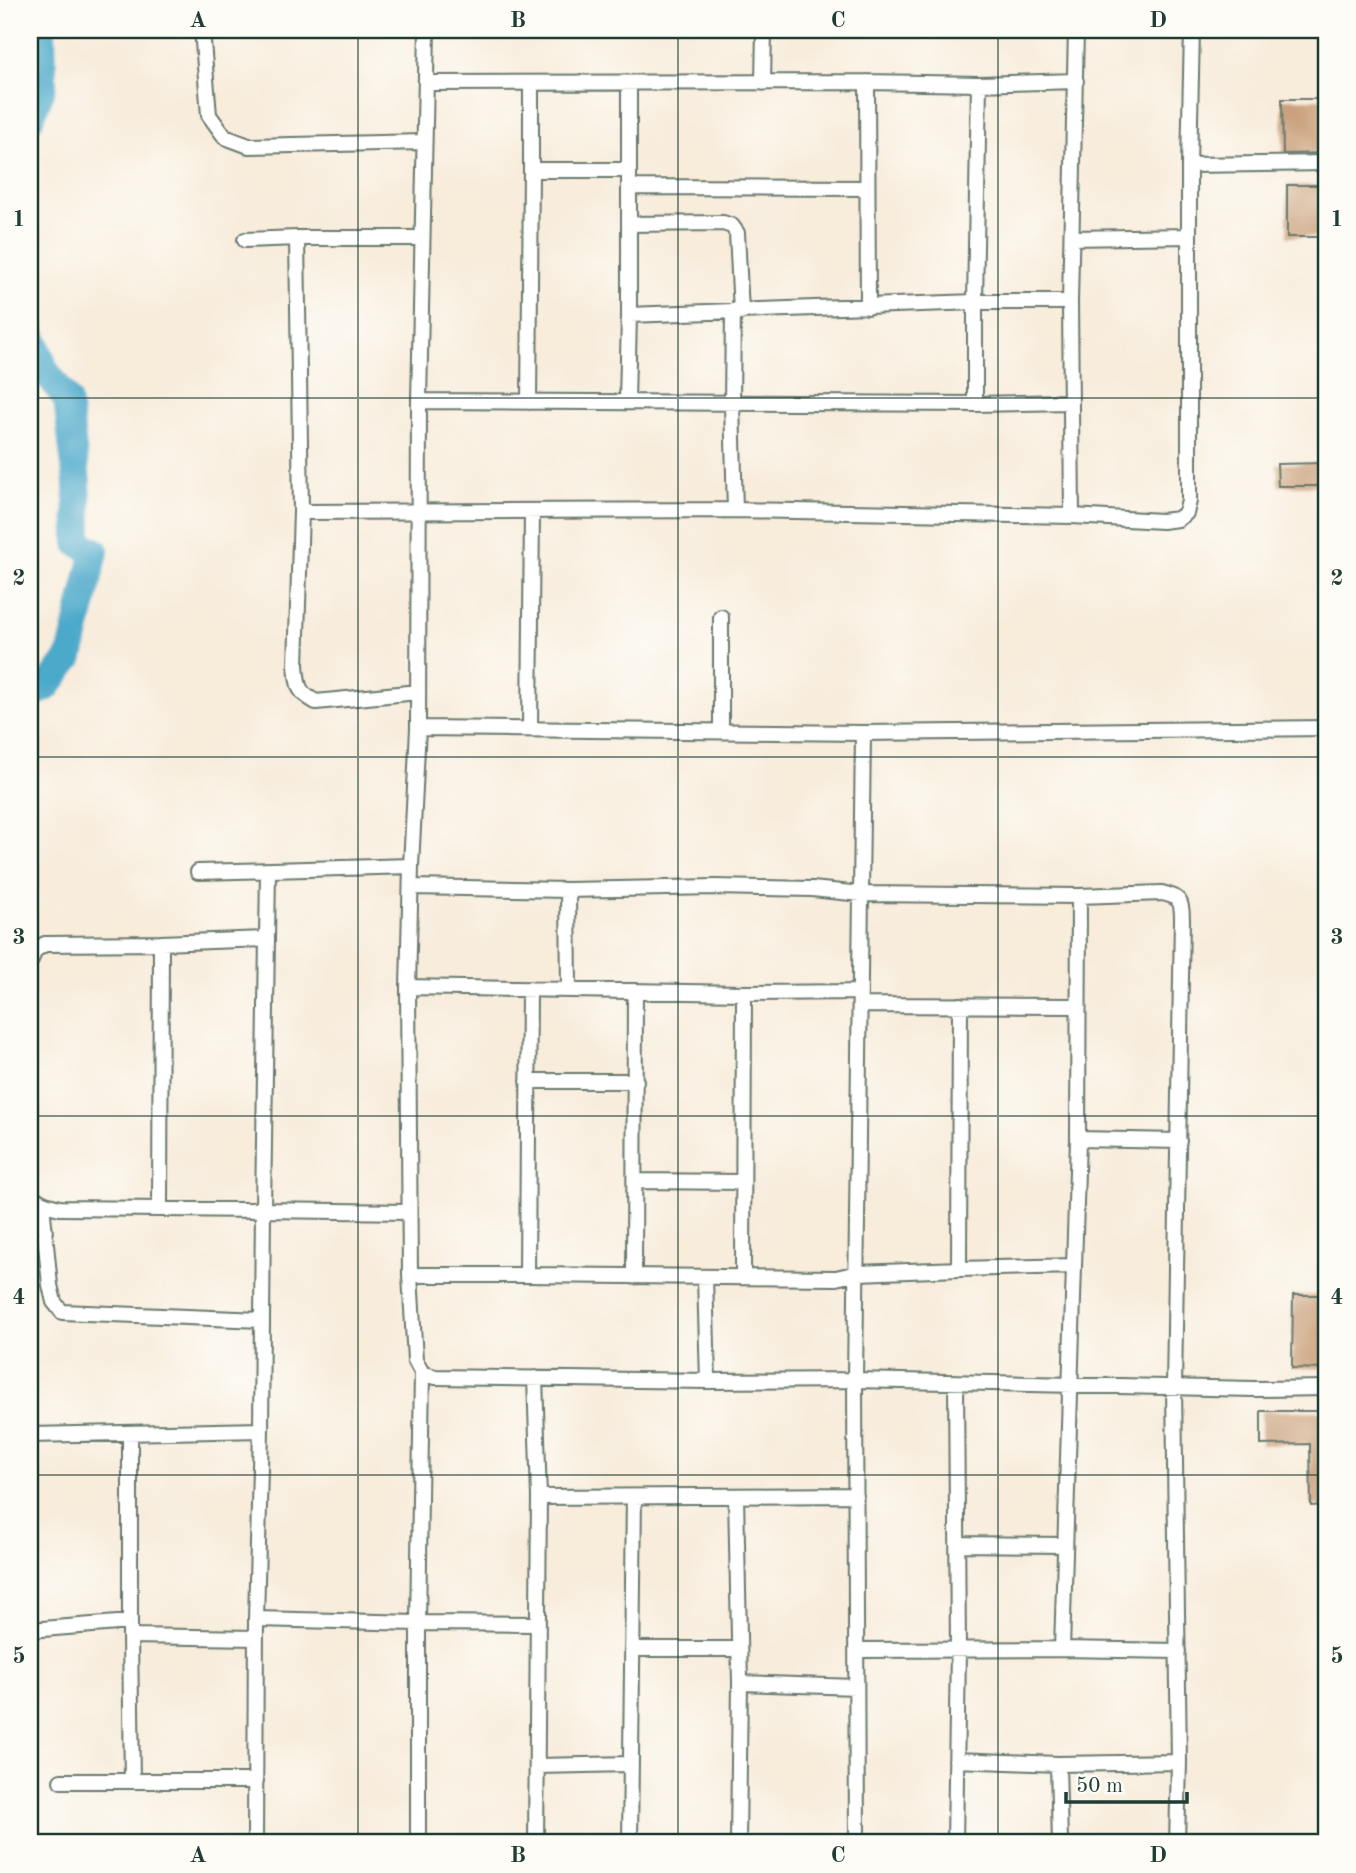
<svg xmlns="http://www.w3.org/2000/svg" width="1356" height="1873" font-family="'Old Standard TT',serif">
<style>
.lines{fill:none;stroke-linecap:round;stroke-linejoin:round}
.river{stroke:#4ca9ca;stroke-width:28}
.building{fill:#caa17b}
.street-casing{stroke:#6b7a6e;stroke-width:18}
.street{stroke:#fff;stroke-width:14}
.grid{fill:none;stroke:#1f3d34;stroke-width:2;stroke-opacity:0.55}
.neatline{fill:none;stroke:#1f3d34;stroke-width:2.5}
.grid-label{font-size:23px;text-anchor:middle;font-weight:bold;fill:#1f3d34}
</style>
<rect width="100%" height="100%" fill="#fdfcf7"/>
<filter id="ink" filterUnits="userSpaceOnUse"><feTurbulence type="fractalNoise" baseFrequency=".0143" numOctaves="2"/><feDisplacementMap in="SourceGraphic" scale="14" xChannelSelector="R" yChannelSelector="G"/><feConvolveMatrix kernelMatrix="1 2 1 2 8 2 1 2 1" color-interpolation-filters="sRGB"/></filter>
<filter id="wash" filterUnits="userSpaceOnUse"><feTurbulence type="fractalNoise" baseFrequency=".00686" numOctaves="4" result="noise"/><feDisplacementMap in="SourceGraphic" scale="28" xChannelSelector="R" yChannelSelector="G"/><feGaussianBlur stdDeviation="1.57" result="paint"/><feColorMatrix in="noise" values="0 0 0 0 0 0 0 0 0 0 0 0 0 0 0 0 0 1.4 0 .05"/><feComposite in="paint" operator="in"/></filter>
<g filter="url(#wash)">
<rect width="100%" height="100%" fill="#f8ecdb"/>
<g class="lines">
<path class="river" d="M30 119 43 85 42 30
M30 328 45 370 67 400 77 483 78 543 95 551 70 657 47 687 30 695"/>
</g>
<g id="blocks">
<path class="building" d="M1282 99H1326V153L1283 154Z
M1287 185H1326V237H1287Z
M1326 463V486H1278L1277 464Z
M1293 1295H1326V1369L1292 1368Z
M1261 1411H1326V1505L1311 1506 1310 1444 1261 1445Z"/>
</g>
</g>
<g filter="url(#ink)">
<use href="#blocks" fill-opacity="0" stroke="#6b7a6e" stroke-width="2"/>
<g class="lines">
<defs>
<path id="street" d="M202 30 209 115 225 137 249 146 424 142
M867 82 868 307
M426 83 867 82 979 84 1076 81
M763 83 764 30
M1189 165 1326 163
M531 170V83
M629 187 867 188
M629 224 723 223 732 226 737 233 741 312
M1072 238 1189 236
M245 240 297 238
M733 312 732 404 735 510
M629 315 975 302H1070
M419 401 975 404 1070 402
M529 402 531 170H629
M627 402 629 315V83
M975 404V302L979 84
M301 512 735 510 1072 516 1162 521 1178 519 1186 513 1189 501V165L1192 30
M1072 516 1070 302 1076 30
M721 617V730
M418 692 316 702C297 692 298 686 296 665L301 512 297 238H422
M418 728 863 733 1326 728
M530 728 532 511
M198 872 411 866
M411 887 568 890 715 887 812 889 861 894 1079 896 1162 893C1180 897 1182 901 1182 919L1174 1387 1179 1762 1177 1843
M568 890 569 990
M30 962 35 950 45 944 161 943 267 939
M408 987 744 993 860 992
M861 1005 1078 1006
M528 1081H636
M1078 1139 1179 1141
M635 1181 743 1182
M30 1192C36 1203 48 1205 60 1208L263 1210 268 871
M42 1204 50 1285 54 1302 62 1312 262 1320
M160 1209 161 943
M959 1269 960 1005
M410 1275H527L836 1278 858 1273 959 1269 1074 1266
M527 1275 529 989
M634 1277 635 991
M705 1277 708 1381
M743 1277 744 993
M422 1373 435 1377 708 1381 855 1380 1254 1389 1326 1388
M535 1378 539 1497 536 1843
M130 1433V1636L132 1781
M30 1435 261 1430
M736 1496 740 1683 738 1843
M539 1497 856 1495
M957 1544 1065 1545
M256 1619 418 1623 538 1624
M30 1630 130 1622
M130 1636 256 1638
M632 1649H739
M1062 1649 1078 1139 1079 896
M857 1650 1062 1649 1178 1651
M740 1683 856 1687
M956 1760 1058 1764 1179 1762
M1058 1764 1060 1843
M537 1766 631 1764
M61 1781H256
M255 1843 256 1619 261 1430 263 1210 409 1212
M418 1843V1623L422 1373 415 1360 410 1275 408 987 411 866 418 728 419 401 427 30
M630 1843 634 1497
M857 1843 855 1380 863 733
M955 1843 958 1650 956 1382"/>
</defs>
<use href="#street" class="street-casing"/>
<use href="#street" class="street"/>
</g>
</g>
<path class="grid" d="M358 30V1843M678 30V1843M998 30V1843M30 398H1326M30 757H1326M30 1116H1326M30 1475H1326"/>
<rect width="1356" height="1873" fill="none" stroke="#fdfcf7" stroke-width="77"/>
<path d="M1066 1792v10h121v-10" fill="none" stroke="#1f3d34" stroke-width="3.5"/>
<text x="1076" y="1792" font-size="21" fill="#1f3d34" stroke="#fdfcf7" stroke-width="5" paint-order="stroke">50 m</text>
<rect x="38" y="38" width="1280" height="1796" class="neatline"/>
<g class="grid-label">
<text x="198" y="27">A</text>
<text x="518" y="27">B</text>
<text x="838" y="27">C</text>
<text x="1158" y="27">D</text>
<text x="19" y="226">1</text>
<text x="1337" y="226">1</text>
<text x="19" y="585">2</text>
<text x="1337" y="585">2</text>
<text x="19" y="944">3</text>
<text x="1337" y="944">3</text>
<text x="19" y="1304">4</text>
<text x="1337" y="1304">4</text>
<text x="19" y="1663">5</text>
<text x="1337" y="1663">5</text>
<text x="198" y="1862">A</text>
<text x="518" y="1862">B</text>
<text x="838" y="1862">C</text>
<text x="1158" y="1862">D</text>
</g>
</svg>
